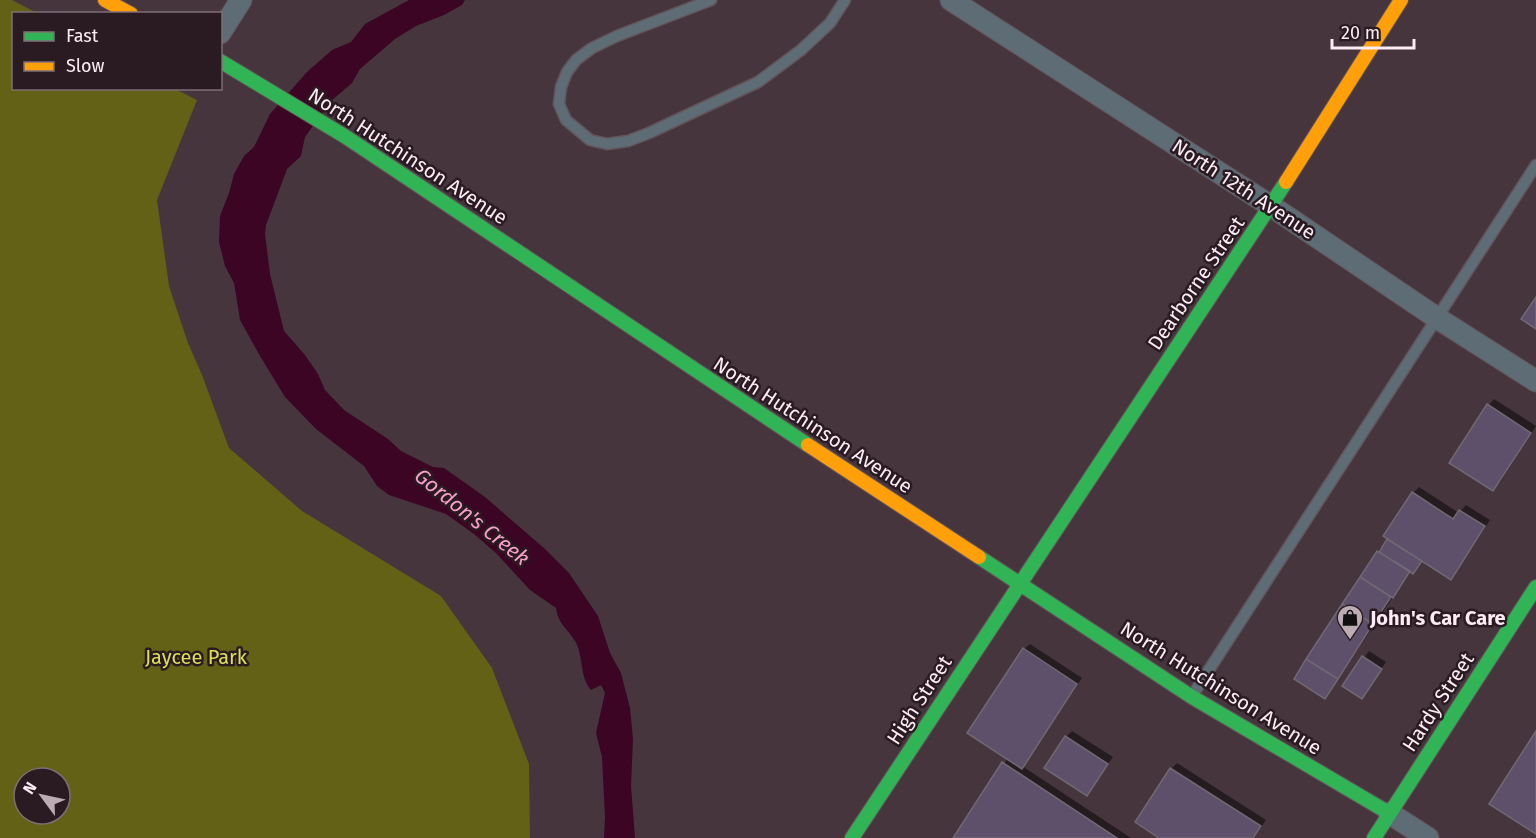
<svg xmlns="http://www.w3.org/2000/svg" width="1536" height="838" font-family="'Fira Sans',sans-serif">
<style>
.green{fill:#626116;fill-rule:evenodd}
.water{fill:#3c0524}
.shadow{fill:#0007}
.building{fill:#5e506a;stroke:#706872;stroke-width:1.5}
.lines{fill:none;stroke-linecap:round;stroke-linejoin:round}
.lane-casing{stroke:#62545a;stroke-width:13}
.street-casing{stroke:#62545a;stroke-width:23}
.fast-casing{stroke:#62545a;stroke-width:16}
.slow-casing{stroke:#62545a;stroke-width:16}
.lane{stroke:#5e6c76;stroke-width:10}
.street{stroke:#5e6c76;stroke-width:21}
.fast{stroke:#30b455;stroke-width:14}
.slow{stroke:#ff9f0a;stroke-width:14}
.labels{text-anchor:middle;stroke-width:5;stroke-linejoin:round;paint-order:stroke}
.street-label{font-size:20px;fill:#fdecf3;stroke:#2a1b22}
.poi-label{font-size:20px;font-weight:bold;fill:#fdecf3;stroke:#2a1b22;text-anchor:start}
.park-label{font-size:20px;fill:#dbe055;stroke:#2a1b22}
.water-label{font-size:21px;font-style:italic;fill:#fa9fc9;stroke:#2a1b22}
</style>
<rect width="100%" height="100%" fill="#46353d"/>
<path class="green" d="M0 0H12L37 13 14 14V88L175 89 197 100 157 200 169 286 188 343 202 375 229 448 302 511 441 596 492 668 529 764 530 838H0ZM24 778H60V814H24Z"/>
<path class="water" d="M409 0H465L462 5 444 15 416 26 395 39 360 69 352 83 331 101 305 137 301 156 287 169 266 225 265 234 270 274 284 331 305 355 318 374 325 390 344 410 388 439 401 451 433 467 444 468 485 497 545 549 569 573 598 616 610 653 621 673 630 708 633 739 631 786 635 838H604L605 817 602 757 596 733 605 693 601 685 591 690C579 676 584 656 575 641 567 628 558 624 556 608L530 590 497 554 474 534 446 514 389 495 377 486 364 466 316 429 285 397 260 356 240 320 234 283 225 266 219 242 220 216 229 193 234 174 244 156 254 147 270 114 307 72 332 50 351 42 365 24Z"/>
<path class="shadow" d="M1494 399 1536 426 1499 484 1493 489 1451 462 1489 405Z
M1419 487 1459 513 1466 505 1490 520 1456 572 1451 578 1423 560 1413 572 1411 570 1330 691 1325 697 1296 678 1378 551 1389 538 1413 493Z
M1030 644 1082 678 1022 766 1131 838H954L1008 758 1024 649Z
M1369 651 1386 662 1362 697 1344 686Z
M1072 731 1113 757 1086 794 1066 737Z
M1177 763 1266 820 1254 838H1161L1137 822 1171 769Z"/>
<path class="building" d="M1536 297V329L1521 319Z
M1487 404 1531 433 1493 491 1449 463Z
M1412 492 1453 519 1459 510 1485 526 1451 580 1383 536Z
M1387 539 1422 561 1413 574 1379 552Z
M1377 551 1410 571 1393 598 1360 577Z
M1360 577 1391 597 1373 624 1342 604Z
M1342 604 1373 624 1338 679 1306 659Z
M1023 648 1077 684 1022 769 967 733Z
M1362 656 1382 669 1362 699 1342 686Z
M1306 659 1338 679 1325 699 1294 679Z
M1536 731V834L1489 804Z
M1065 736 1108 764 1087 796 1044 768Z
M1002 762 1117 838H953Z
M1170 768 1261 826 1253 838H1159L1135 822Z"/>
<g class="lines">
<defs>
<path id="lane" d="M711 0 617 36 592 48 576 60 567 72 561 87 559 104 566 120 590 140 607 144 628 141 649 133 758 82 801 50 830 23 845 0
M1192 696 1536 165"/>
<path id="street" d="M951 0 1271 206 1437 318 1536 381
M220 33 241 0
M1389 813 1428 838"/>
<path id="fast" d="M220 61 346 137 808 445
M979 557 1192 697 1389 813
M852 838 1286 182
M1374 838 1536 587"/>
<path id="slow" d="M105 0 131 14
M1286 182 1401 0
M808 445 979 557"/>
</defs>
<use href="#lane" class="lane-casing"/>
<use href="#street" class="street-casing"/>
<use href="#fast" class="fast-casing"/>
<use href="#slow" class="slow-casing"/>
<use href="#lane" class="lane"/>
<use href="#street" class="street"/>
<use href="#fast" class="fast"/>
<use href="#slow" class="slow"/>
</g>
<defs>
<symbol id="shop-pin" viewBox="-11 -11 22 30"><path d="M0 17L-7.5 6A9.5 9.5 0 1 1 7.5 6Z" fill="#bdacb3" stroke="#2a1b22"/><path d="M-5-2.5h2.3a2.7 3.5 0 0 1 5.4 0H5L5.5 6h-11ZM-1.5-2.5h3a1.5 2.3 0 0 0-3 0Z" fill="#111"/></symbol>
</defs>
<g fill-rule="evenodd">
<use href="#shop-pin" x="1335" y="603" width="30" height="40"/>
</g>
<g class="labels">
<g class="street-label">
<text transform="translate(408 156) rotate(33)" y="7">North Hutchinson Avenue</text>
<text transform="translate(1244 189) rotate(33)" y="7">North 12th Avenue</text>
<text transform="translate(1196 283) rotate(-56)" y="7">Dearborne Street</text>
<text transform="translate(813 425) rotate(33)" y="7">North Hutchinson Avenue</text>
<text transform="translate(1221 688) rotate(32)" y="7">North Hutchinson Avenue</text>
<text transform="translate(919 700) rotate(-57)" y="7">High Street</text>
<text transform="translate(1438 702) rotate(-57)" y="7">Hardy Street</text>
</g>
<g class="poi-label">
<text x="1370" y="625">John's Car Care</text>
</g>
<g class="park-label">
<text x="196" y="664">Jaycee Park</text>
</g>
<g class="water-label">
<text transform="translate(472 517) rotate(39)" y="7">Gordon's Creek</text>
</g>
</g>
<rect x="12" y="12" width="210" height="78" fill="#2a1b22" stroke="#7e6f76" stroke-width="1.5"/>
<rect x="24" y="32" width="30" height="9" fill="#30b455" stroke="#7e6f76" stroke-width="1.5"/>
<text x="66" y="42" font-size="18" fill="#fdecf3">Fast</text>
<rect x="24" y="62" width="30" height="9" fill="#ff9f0a" stroke="#7e6f76" stroke-width="1.5"/>
<text x="66" y="72" font-size="18" fill="#fdecf3">Slow</text>
<g transform="translate(42 796) rotate(303)"><circle r="28" fill="#2a1b22" stroke="#7e6f76" stroke-width="1.5"/>
<path d="M0-4.5L10 22L0 15L-10 22Z" fill="#bdacb3"/>
<text y="-9" font-size="16" font-weight="bold" text-anchor="middle" fill="#fdecf3">N</text>
</g>
<path d="M1332 39v9h82v-9" fill="none" stroke="#fdecf3" stroke-width="3"/>
<text x="1341" y="39" font-size="18" fill="#fdecf3" stroke="#2a1b22" stroke-width="4.5" paint-order="stroke">20 m</text>
</svg>
